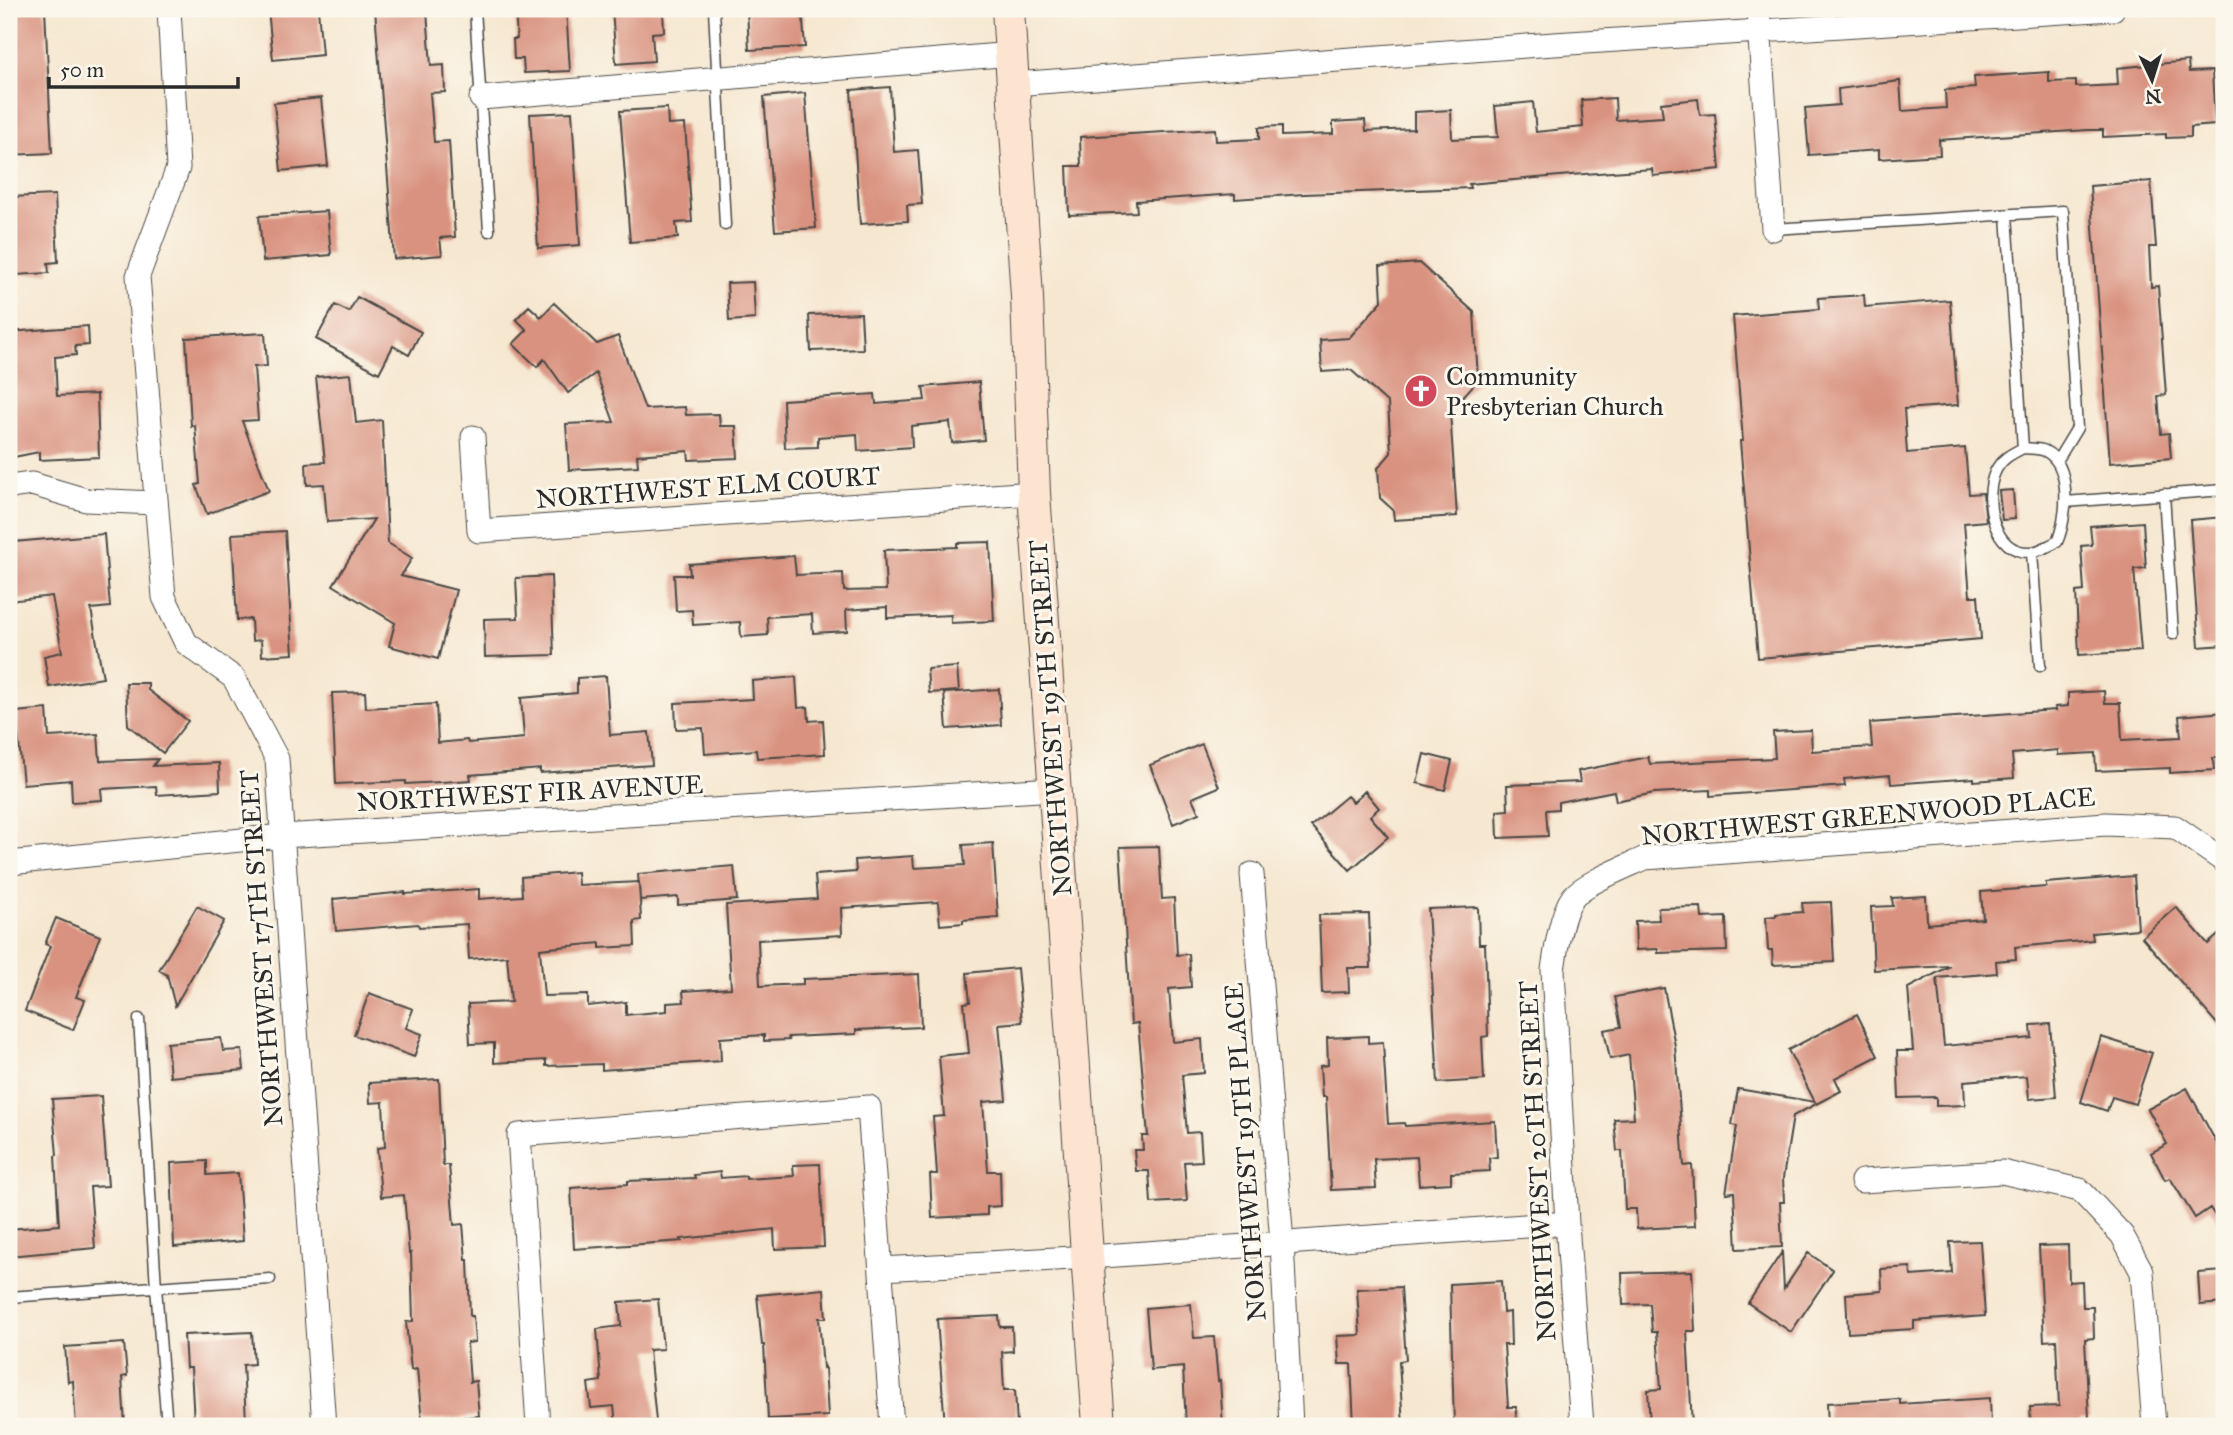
<svg xmlns="http://www.w3.org/2000/svg" width="2233" height="1435" font-family="'IM FELL Great Primer',serif">
<style>
.building{fill:#d9927f}
.lines{fill:none;stroke-linecap:round;stroke-linejoin:round}
.service-casing{stroke:#494744;stroke-width:13}
.minor-casing{stroke:#494744;stroke-width:25}
.secondary-casing{stroke:#494744;stroke-width:34}
.service{stroke:#fff;stroke-width:10}
.minor{stroke:#fff;stroke-width:23}
.secondary{stroke:#fde4d1;stroke-width:32}
.labels{text-anchor:middle;stroke-width:6;stroke-linejoin:round;paint-order:stroke}
.poi-label{font-size:26px;fill:#2b2b2b;stroke:#fbf7ec;text-anchor:start}
.street-label{font-size:26px;fill:#2b2b2b;stroke:#fbf7ec}
</style>
<rect width="100%" height="100%" fill="#fbf7ec"/>
<filter id="ink" filterUnits="userSpaceOnUse"><feTurbulence type="fractalNoise" baseFrequency=".0143" numOctaves="2"/><feDisplacementMap in="SourceGraphic" scale="14" xChannelSelector="R" yChannelSelector="G"/><feConvolveMatrix kernelMatrix="1 2 1 2 8 2 1 2 1" color-interpolation-filters="sRGB"/></filter>
<filter id="wash" filterUnits="userSpaceOnUse"><feTurbulence type="fractalNoise" baseFrequency=".00686" numOctaves="4" result="noise"/><feDisplacementMap in="SourceGraphic" scale="28" xChannelSelector="R" yChannelSelector="G"/><feGaussianBlur stdDeviation="1.57" result="paint"/><feColorMatrix in="noise" values="0 0 0 0 0 0 0 0 0 0 0 0 0 0 0 0 0 1.4 0 .05"/><feComposite in="paint" operator="in"/></filter>
<g filter="url(#wash)">
<rect width="100%" height="100%" fill="#f6e7d0"/>
<g id="blocks">
<path class="building" d="M9 9H45L52 153 9 155Z
M268 9H318L322 55 273 60Z
M375 9 427 11 431 66 444 65 445 92 430 93 434 142 449 141 455 237 440 238 442 255 394 259Z
M515 9H566L570 71 524 73 523 59H514L513 39H517Z
M612 9H663L664 32 652 33 654 61 616 64Z
M747 9H802L805 47 749 50Z
M2188 61 2189 72 2212 71 2215 125 2191 127V137L2166 138V134L2103 137V130H2088L1939 140 1940 155 1879 159V150L1809 155 1805 108 1839 105 1838 89 1900 81 1902 111 1946 108 1945 90 1975 88 1974 77 2049 72V82L2076 81V87L2118 85 2117 68Z
M890 87 894 152 918 150 922 204 907 205 908 221 860 224 851 90Z
M805 93 816 228 775 231 764 97Z
M321 98 328 166 281 171 274 103Z
M1615 98 1616 120 1663 117 1661 103 1698 99 1700 115 1715 114 1720 169 1653 176 1652 169 1571 175 1469 184 1470 188 1304 194 1235 199V194L1136 201 1137 212 1069 215 1067 166H1081L1080 137 1215 129 1216 141 1259 139V127L1282 126V136L1333 134V122L1365 120 1366 131 1414 129V112L1451 110 1452 139 1498 137 1495 106 1533 102 1536 132 1583 127 1581 100Z
M667 108 668 125 685 124 692 222 676 223 678 238 630 242 620 111Z
M572 112 580 245 538 248 530 114Z
M2151 181 2156 247H2149L2151 287 2158 286 2166 395 2158 396 2161 434 2169 433 2171 458 2110 463 2090 186Z
M55 195 58 262 48 263 49 273 15 275 11 197Z
M327 211 331 255 263 261 259 216Z
M1419 263 1474 312 1478 380 1450 411 1457 516 1394 520 1393 510 1380 498 1378 468 1391 453 1388 403 1351 370 1322 372 1320 340 1349 338 1382 301 1380 266Z
M753 282 755 319 729 321 727 283Z
M1864 295 1865 307 1950 300 1958 405 1904 409 1907 453 1965 448 1969 494 1983 493 1986 521 1964 523 1970 596H1978L1981 639 1758 658 1740 441H1743L1733 316 1819 309 1818 298Z
M357 297 421 332 409 355 393 346 379 373 316 339 335 305 349 312Z
M554 303 597 344 618 336 645 409 685 407 686 415 719 414 720 426H736L738 458 689 460 688 451 637 455 638 466 569 470 566 424 614 422 596 373 568 393 544 359 537 367 513 344 527 330 516 319 529 306 541 317Z
M861 313 863 349 811 351 809 315Z
M88 326 89 345 75 346 76 355 55 357 57 396 97 394 99 457 39 460V452L9 458V332Z
M265 333 267 366 254 367 258 420 242 421 269 491 207 514 196 485 200 484 195 425 191 426 186 338Z
M351 374 356 423 382 420 388 543 412 558 401 576 456 590 438 659 389 646 395 623 333 585 374 519 327 522 324 484 307 485 306 463 325 462 316 377Z
M979 382 984 440 952 443 950 422 911 426 912 447 858 451 857 434 818 437V447L785 448 783 400 875 394 876 404 925 400 923 387Z
M2013 490 2015 519 2002 520 1999 491Z
M2224 517V645L2199 647 2190 520Z
M2143 522 2146 568 2134 569 2141 651 2079 655 2076 592 2084 591 2081 546 2092 545 2090 526Z
M285 531 293 654 262 656 261 640 252 641 251 619 237 620 232 534Z
M104 534 110 607 91 609 103 678 49 687 44 656 62 652 52 596 9 601V555L15 554 14 542Z
M990 542 994 621 951 623V615L887 618V607L846 610 847 631 813 633 812 614 767 617 768 635 741 637 740 622 693 625 692 610 676 611 674 575H690L689 564 794 556 796 575 843 573 844 591 886 590 884 550 957 547V543Z
M551 576 554 655 485 657 484 619 518 618 516 578Z
M957 667 959 691 929 693 927 669Z
M606 676 610 735 649 732 652 765 540 773V769L470 775 471 780 441 782 406 784V781L336 784 332 693 365 692 366 708 436 704 438 743 467 740 468 743 524 738 521 698 577 693V678Z
M796 677 798 708 808 707 809 721 823 720 825 754 757 758 756 750 705 754 703 728 676 729 675 703 753 699 752 681Z
M126 683H148V690L188 721 163 753 128 725Z
M999 689 1001 725 947 729 944 693Z
M2104 691 2105 703H2120L2122 740 2181 737 2179 716 2224 712V758H2213L2214 770 2170 773V768L2096 771 2095 753 2058 755V750L2012 754 2014 778 1974 781V778L1891 784 1890 775 1844 779 1845 786 1710 796V790L1654 793 1616 801 1614 791 1558 802V809L1546 810 1548 836 1498 838 1497 811 1508 810 1507 785 1580 782 1578 771 1648 757 1650 764 1775 758 1773 732 1811 730 1812 751 1872 747 1870 723 2056 710 2055 707 2068 706V693Z
M47 709 49 737 98 734 100 761 158 759 153 766 219 763 220 791 157 795 156 786 101 789 102 800 72 802 71 780 23 784 16 712Z
M1202 744 1219 787 1192 798 1199 813 1173 824 1150 765Z
M1424 754 1452 761 1445 790 1417 783Z
M1365 791 1379 808 1370 816 1388 837 1350 870 1311 826 1347 796 1353 802Z
M993 843 998 917 963 920V923L940 925 938 902 841 908 842 935 758 940 760 986 803 984V979L919 974 921 1027 856 1030V1034L788 1037 789 1040 764 1041V1035L720 1038 721 1061 602 1070V1064L546 1066V1060L494 1063V1043L470 1044 468 1004 511 1002 507 956 469 959 467 924 419 927 418 924 336 931 333 899 405 892V894L479 889V899L522 896 521 877 577 872 578 885 639 882 641 920 634 921 635 946 600 948V943L540 949 544 996 588 995V1006L626 1002V1015L667 1011V1003L684 1002 683 991 731 988 726 905 817 899 815 875 856 872 855 860 913 856 914 868 965 865 963 845Z
M1159 846 1162 899 1174 898 1177 955 1189 954 1191 987 1169 989 1173 1042 1202 1039 1204 1073 1182 1075 1187 1133 1200 1132 1202 1161 1184 1162 1187 1201 1151 1203 1149 1171H1136L1134 1150H1143L1142 1136H1148L1138 1023 1131 1024 1120 847Z
M734 866 737 900 678 905V897L640 900 638 874Z
M2134 876 2138 929 2092 933 2093 940 2015 947 2016 959 1996 961 1997 973 1937 978 1944 1046 2032 1038 2031 1025 2050 1024 2056 1097 2029 1099 2027 1076 1964 1081 1965 1105 1936 1106V1097L1899 1098 1897 1051H1913L1908 988 1950 966 1874 970 1871 907 1893 906 1892 898 1926 896 1927 924 1983 919 1981 892 2046 887V883Z
M1831 902 1834 962 1773 965 1772 950H1768L1766 917 1776 916V914L1803 912 1802 903Z
M197 906 224 921 175 1006 167 975 159 970Z
M1478 907 1479 944H1485L1486 973 1488 1036 1482 1037 1484 1080 1438 1083 1428 909Z
M1701 907 1702 918 1726 917 1727 951 1658 953V949L1636 950 1635 921 1659 920 1658 908Z
M2176 907 2208 944 2224 930V1032L2142 937Z
M1369 914 1371 968H1348L1349 992 1322 993 1319 915Z
M56 918 100 936 76 997 85 1000 73 1030 25 1011 50 946 45 944Z
M1017 968 1022 1022 999 1024 1006 1100 983 1102 988 1171H1000L1001 1206 987 1207V1215L932 1218 930 1174H937L933 1117 944 1116 939 1056 969 1053 964 1003 970 1002 967 973Z
M1664 988 1675 1046 1684 1166 1692 1165 1695 1226 1637 1229 1636 1209H1625L1622 1151H1617L1614 1119 1634 1118 1629 1055 1610 1059 1604 1030 1621 1027 1615 997Z
M369 993 413 1009 406 1028 422 1034 414 1057 354 1035Z
M1857 1014 1878 1056 1835 1078 1841 1091 1793 1116 1783 1178 1784 1202H1780L1782 1247 1737 1249 1734 1192 1726 1193 1737 1126 1732 1125 1738 1089 1815 1102 1788 1050Z
M1368 1036V1043L1383 1042 1388 1124 1404 1123 1405 1126 1495 1121 1497 1157 1489 1158 1490 1171 1451 1173V1183L1419 1185 1417 1157 1374 1159 1376 1188 1331 1190 1326 1097H1322L1320 1066 1328 1065 1327 1038Z
M2101 1037 2152 1053 2135 1104 2112 1097 2107 1111 2081 1102Z
M221 1038 223 1051 242 1050 244 1070 170 1077 167 1043Z
M439 1079 443 1165H449L454 1225 463 1224 466 1260H468L470 1316H473L475 1342 467 1343 470 1382 476 1381 479 1416 422 1421 417 1369 411 1370 406 1322 413 1321 411 1253H409L404 1195 381 1197 377 1148 385 1147 383 1102 370 1103 369 1083Z
M2187 1088 2224 1157V1230L2210 1208 2195 1218 2170 1178 2165 1180 2151 1153 2167 1144 2148 1109Z
M101 1096 108 1186 90 1187 95 1248 9 1256V1229L59 1225 55 1156 57 1155 52 1099Z
M207 1161V1175L238 1173 243 1241 174 1247 171 1163Z
M820 1164 824 1247 775 1249 774 1229 681 1239 682 1241 574 1249 571 1188 628 1184V1181L695 1178 694 1175 720 1172 721 1178 746 1176V1179L794 1176 793 1165Z
M1980 1241 1985 1316 1914 1321V1329L1848 1333 1846 1294 1882 1291 1881 1269 1910 1267 1911 1276 1952 1273 1950 1242Z
M2068 1245 2069 1282 2082 1281 2083 1307H2093L2094 1338 2085 1339 2089 1419H2081V1426H2031L2030 1407 2059 1406 2056 1340 2044 1341 2039 1246Z
M1782 1252 1784 1289 1808 1253 1833 1270 1791 1332 1748 1303Z
M1692 1271 1695 1331H1687L1692 1426H1650L1648 1390 1661 1389 1657 1332H1652L1650 1304 1623 1305 1622 1273Z
M2224 1271V1303L2200 1305 2198 1273Z
M1501 1281 1503 1313 1510 1312 1511 1345H1504L1508 1407H1516L1517 1426H1454L1450 1284Z
M1401 1287 1406 1360 1399 1361 1403 1426H1354L1351 1364H1339L1337 1336 1360 1335 1357 1289Z
M824 1289 826 1318H819L823 1368 825 1367 828 1416 768 1419 764 1345H762L757 1295Z
M658 1299 663 1349 649 1350 656 1421 616 1425 614 1406 591 1408 588 1383 601 1381 597 1329 621 1326 619 1302Z
M1191 1304 1194 1338 1214 1337 1218 1381 1220 1380 1223 1426H1186L1183 1367 1151 1370 1146 1308Z
M999 1316 1000 1327H1012L1013 1351 1002 1352 1004 1390H1015L1017 1426H945L937 1319Z
M252 1332 254 1364 243 1365 246 1421 194 1423 191 1368H186L184 1335Z
M124 1343 127 1376 122 1377 125 1426H76L73 1381 68 1382 65 1347Z
M1990 1398 1991 1426H1828L1827 1403 1900 1399V1404Z"/>
</g>
</g>
<g filter="url(#ink)">
<use href="#blocks" fill-opacity="0" stroke="#494744" stroke-width="2"/>
<g class="lines">
<defs>
<path id="service" d="M475 9 489 231
M714 9 725 225
M2007 215 2023 448
M1773 229 2063 211 2077 428 2057 461
M2023 448C2029 449 2039 448 2045 451 2073 465 2067 519 2057 542 2049 545 2039 552 2031 552 1993 554 1983 500 1995 472 2001 459 2011 454 2023 448Z
M2164 494 2173 634
M2065 502 2224 490
M2032 552 2040 666
M139 1019 156 1287 167 1426
M9 1297 270 1279"/>
<path id="minor" d="M169 9 178 168 138 276 164 597 186 643 234 678 277 759 324 1426
M1758 9 1773 229
M1014 84 1554 44 2113 9
M481 98 1012 54
M473 437 479 531 1034 493
M9 487 32 484 86 500 155 503
M9 863 282 836 1055 789
M1252 874 1282 1242 1291 1426
M1862 1181 2002 1172 2080 1190 2122 1235 2142 1272 2154 1426
M882 1269 1089 1257 1567 1223
M538 1426 519 1135 869 1107 892 1426
M1582 1426 1567 1223 1553 970C1556 949 1561 913 1573 897 1584 883 1628 866 1645 858L2106 824 2175 827 2224 861"/>
<path id="secondary" d="M1008 9 1027 297 1034 493 1099 1426"/>
</defs>
<use href="#service" class="service-casing"/>
<use href="#minor" class="minor-casing"/>
<use href="#secondary" class="secondary-casing"/>
<use href="#service" class="service"/>
<use href="#minor" class="minor"/>
<use href="#secondary" class="secondary"/>
</g>
</g>
<defs>
<symbol id="church-disc" viewBox="-11 -11 22 22"><circle r="9.5" fill="#d1495b" stroke="#fbf7ec"/><path d="M-1.2-6h2.4v3.5h3.3v2.4h-3.3V6h-2.4V-.1h-3.3v-2.4h3.3Z" fill="#fff"/></symbol>
</defs>
<g fill-rule="evenodd">
<use href="#church-disc" x="1402" y="372" width="38" height="38"/>
</g>
<g class="labels">
<g class="poi-label">
<text x="1446" y="385">Community<tspan x="1446" dy="30">Presbyterian Church</tspan></text>
</g>
<g class="street-label">
<text transform="translate(708 487) rotate(-4)" y="9">NORTHWEST ELM COURT</text>
<text transform="translate(1050 718) rotate(-94)" y="9">NORTHWEST 19TH STREET</text>
<text transform="translate(530 793) rotate(-3)" y="9">NORTHWEST FIR AVENUE</text>
<text transform="translate(1868 816) rotate(-5)" y="9">NORTHWEST GREENWOOD PLACE</text>
<text transform="translate(261 948) rotate(-94)" y="9">NORTHWEST 17TH STREET</text>
<text transform="translate(1245 1152) rotate(-94)" y="9">NORTHWEST 19TH PLACE</text>
<text transform="translate(1537 1161) rotate(-93)" y="9">NORTHWEST 20TH STREET</text>
</g>
</g>
<rect width="2233" height="1435" fill="none" stroke="#fbf7ec" stroke-width="35"/>
<g transform="translate(2152 80) rotate(176)" stroke="#fbf7ec" stroke-width="5" paint-order="stroke">
<path d="M0-5L12 26L0 18L-12 26Z" fill="#2b2b2b"/>
<text y="-10" font-size="19" font-weight="bold" text-anchor="middle" fill="#2b2b2b">N</text>
</g>
<path d="M49 77v10h189v-10" fill="none" stroke="#2b2b2b" stroke-width="3.5"/>
<text x="60" y="77" font-size="21" fill="#2b2b2b" stroke="#fbf7ec" stroke-width="5" paint-order="stroke">50 m</text>
</svg>
